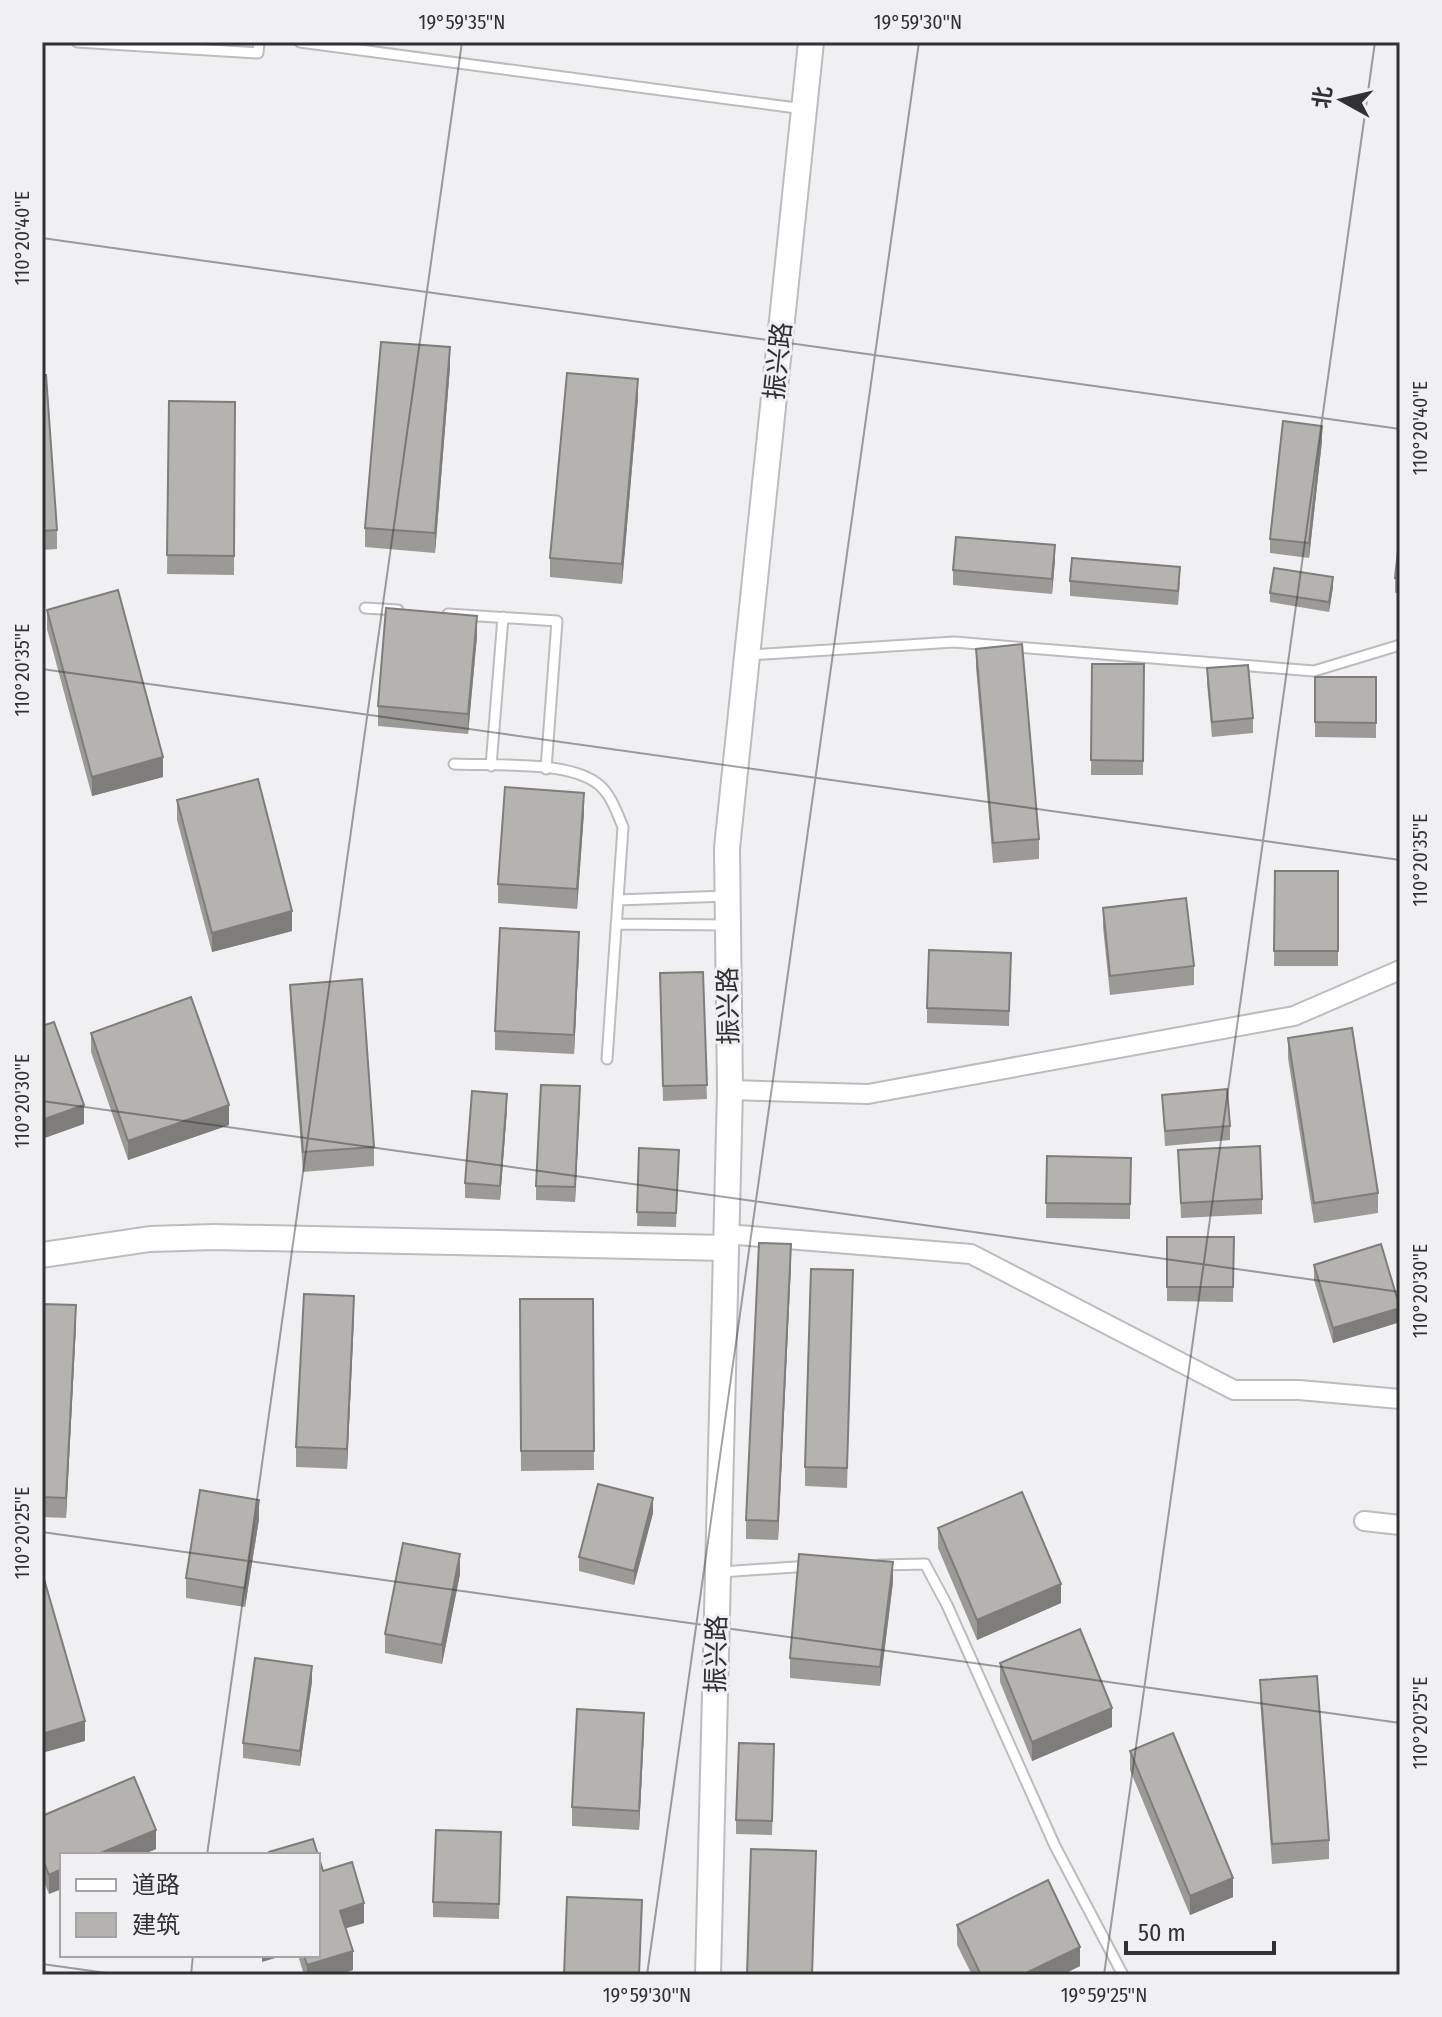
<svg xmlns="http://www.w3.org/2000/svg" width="1442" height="2017" font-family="'Fira Sans Condensed','Noto Sans SC',sans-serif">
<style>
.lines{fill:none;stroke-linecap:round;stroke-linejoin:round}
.lane-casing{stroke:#bcbcbf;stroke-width:13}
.street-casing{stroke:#bcbcbf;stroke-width:22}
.secondary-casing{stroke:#bcbcbf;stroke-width:28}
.lane{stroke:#fff;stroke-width:9}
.street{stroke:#fff;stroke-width:18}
.secondary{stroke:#fff;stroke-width:24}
.wall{fill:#9c9a97}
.shaded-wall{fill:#7f7d7b}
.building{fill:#b5b3b0;stroke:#7f7d7b;stroke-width:2}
.ticks{fill:none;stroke:#313032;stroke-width:2;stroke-opacity:0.45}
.labels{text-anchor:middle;stroke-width:6;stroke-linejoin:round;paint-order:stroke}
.street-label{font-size:26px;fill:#313032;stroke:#f0f0f3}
.neatline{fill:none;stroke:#313032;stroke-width:3}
.ticks-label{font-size:20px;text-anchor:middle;fill:#313032}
</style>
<rect width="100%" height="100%" fill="#f0f0f3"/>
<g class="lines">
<defs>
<path id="lane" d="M77 42 258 53 259 42
M300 42 804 109
M365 608 398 610
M448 614 557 621 546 769
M749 655 954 642 1314 671 1400 645
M454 764C492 766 568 760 598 784 611 794 617 813 623 827L607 1059
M491 766 503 617
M618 900 727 896
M616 924 725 925
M880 1565 925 1564 947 1605 1055 1846 1123 1975
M721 1572 810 1566"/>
<path id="street" d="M730 1090 868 1094 1294 1016 1400 970
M726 1234 971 1254 1234 1390H1299L1400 1399
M1364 1521 1400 1525"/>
<path id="secondary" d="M42 1255 150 1239 214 1237 726 1248
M708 1975 730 1090 727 848 811 42"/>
</defs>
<use href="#lane" class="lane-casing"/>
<use href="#street" class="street-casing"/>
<use href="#secondary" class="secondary-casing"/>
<use href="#lane" class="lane"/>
<use href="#street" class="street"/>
<use href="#secondary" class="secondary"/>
</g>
<path class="wall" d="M450 367 435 553 365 547V528Z
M42 375 57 530V549L42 550Z
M638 398 622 584 550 577V558Z
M169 401 235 402 234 575 167 574Z
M1322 441 1309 558 1270 553V539Z
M1400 533V592L1395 593V578Z
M1055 560 1052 594 953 585V570Z
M1070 581 1180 582 1178 605 1070 596Z
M1333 587 1329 612 1270 602V593Z
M47 610 163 777 92 796 47 629Z
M477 636 468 734 378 726V706Z
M976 649 1039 839V859L993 863 976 668Z
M1092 664H1144L1143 775H1091Z
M1207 668 1253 718V733L1212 737 1207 683Z
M1315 677H1376V738L1315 737Z
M177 800 292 931 212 952 177 820Z
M584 812 577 909 498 903V884Z
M1275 871H1338V966H1274Z
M1103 908 1194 966V985L1110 995 1103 927Z
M579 951 574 1054 495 1050V1031Z
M1011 968 1009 1026 927 1023V1008Z
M703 972 707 1099 663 1101 660 973Z
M290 985 374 1147V1166L303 1172 290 1004Z
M91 1033 229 1125 128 1160 91 1052Z
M1288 1038 1378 1193V1213L1314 1223 1288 1058Z
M1162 1095 1230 1126V1140L1165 1146Z
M580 1101 575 1202 536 1200V1186Z
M507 1109 500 1200 465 1198V1183Z
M639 1148 679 1150 676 1227 637 1226Z
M1178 1150 1262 1199V1214L1181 1218Z
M1047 1156 1131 1158 1130 1219 1046 1218Z
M1167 1237H1234L1233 1302 1167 1301Z
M791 1264 778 1540 746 1539V1520Z
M1314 1265 1400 1307V1322L1333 1343 1314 1280Z
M853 1270 847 1488 805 1486V1467Z
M520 1299H593L594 1470 521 1471Z
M42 1304 76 1325 66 1518 42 1517Z
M354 1316 347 1469 296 1467V1447Z
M653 1513 634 1585 579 1571V1557Z
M259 1519 245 1607 186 1598V1578Z
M938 1528 1061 1603 977 1640 938 1548Z
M460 1574 442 1664 385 1653V1634Z
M893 1582 880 1686 790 1678V1658Z
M1000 1663 1112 1727 1032 1761 1000 1682Z
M1260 1680 1329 1840V1859L1272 1864 1260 1699Z
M312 1681 300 1766 243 1758V1743Z
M644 1732 639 1830 572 1826V1807Z
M1130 1751 1233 1897 1190 1915 1130 1770Z
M774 1759 772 1835 736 1834V1820Z
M42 1816 156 1849 142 1855H62L49 1894 42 1877Z
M501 1847 499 1919 433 1917V1902Z
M323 1871 364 1923 346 1928 353 1970 338 1975H304L298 1955H318Z
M957 1925 1080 1966 1062 1975H972L957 1945Z"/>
<path class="shaded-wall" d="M450 347V367L435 553V533Z
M638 379V398L622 584V564Z
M1322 426V441L1309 558V543Z
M1055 545V560L1052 594V579Z
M1333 577V587L1329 612V602Z
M477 616V636L468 734V714Z
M163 757V777L92 796V777Z
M584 793V812L577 909V889Z
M292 911V931L212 952V933Z
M579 932V951L574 1054V1035Z
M580 1086V1101L575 1202V1187Z
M507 1094V1109L500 1200V1186Z
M84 1105V1124L42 1139V1120Z
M229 1105V1125L128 1160V1141Z
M791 1244V1264L778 1540V1521Z
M354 1296V1316L347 1469V1449Z
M76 1305V1325L66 1518V1498Z
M1400 1308V1322L1333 1343V1328Z
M653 1498V1513L634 1585V1571Z
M259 1500V1519L245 1607V1588Z
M460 1554V1574L442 1664V1645Z
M893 1562V1582L880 1686V1667Z
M1061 1584V1603L977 1640V1620Z
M312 1666V1681L300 1766V1751Z
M1112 1708V1727L1032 1761V1742Z
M644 1713V1732L639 1830V1811Z
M85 1721V1741L42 1753V1734Z
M156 1830V1849L142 1855H96Z
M62 1869V1889L49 1894V1875Z
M1233 1878V1897L1190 1915V1896Z
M364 1903V1923L340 1930V1911Z
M1080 1947V1966L1062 1975H1022Z
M353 1951V1970L338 1975H307V1965Z
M262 1955H285L262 1962Z"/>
<path class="building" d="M381 342 450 347 435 533 365 528Z
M567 373 638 379 622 564 550 558Z
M42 375H46L57 530 42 531Z
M169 401 235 402 234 556 167 555Z
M1283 421 1322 426 1309 543 1270 539Z
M1400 533V577L1395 578Z
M956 537 1055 545 1052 579 953 570Z
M1072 558 1180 567 1178 591 1070 581Z
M1274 568 1333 577 1329 602 1270 593Z
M118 590 163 757 92 777 47 610Z
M386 608 477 616 468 714 378 706Z
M1022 644 1039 839 993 843 976 649Z
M1092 664H1144L1143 761 1091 760Z
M1248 665 1253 718 1212 722 1207 668Z
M1315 677H1376V723L1315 722Z
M258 779 292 911 212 933 177 800Z
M505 787 584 793 577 889 498 884Z
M1275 871H1338V951H1274Z
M1186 898 1194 966 1110 976 1103 908Z
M500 928 579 932 574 1035 495 1031Z
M929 950 1011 953 1009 1011 927 1008Z
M703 972 707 1085 663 1086 660 973Z
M362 979 374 1147 303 1152 290 985Z
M191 997 229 1105 128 1141 91 1033Z
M54 1022 84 1105 42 1120V1026Z
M1352 1028 1378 1193 1314 1203 1288 1038Z
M541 1085 580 1086 575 1187 536 1186Z
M1227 1089 1230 1126 1165 1131 1162 1095Z
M472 1091 507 1094 500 1186 465 1183Z
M1260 1146 1262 1199 1181 1203 1178 1150Z
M639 1148 679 1150 676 1213 637 1212Z
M1047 1156 1131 1158 1130 1204 1046 1203Z
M1167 1237H1234L1233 1287H1167Z
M759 1243 791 1244 778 1521 746 1520Z
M1381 1244 1400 1308 1333 1328 1314 1265Z
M811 1269 853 1270 847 1468 805 1467Z
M304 1294 354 1296 347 1449 296 1447Z
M520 1299H593L594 1451H521Z
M42 1304 76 1305 66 1498 42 1497Z
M598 1484 653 1498 634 1571 579 1557Z
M200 1490 259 1500 245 1588 186 1578Z
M1022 1492 1061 1584 977 1620 938 1528Z
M403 1543 460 1554 442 1645 385 1634Z
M799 1554 893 1562 880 1667 790 1658Z
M42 1572 85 1721 42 1734Z
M1080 1629 1112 1708 1032 1742 1000 1663Z
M255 1658 312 1666 300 1751 243 1743Z
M1317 1676 1329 1840 1272 1844 1260 1680Z
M577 1709 644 1713 639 1811 572 1807Z
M1173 1733 1233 1878 1190 1896 1130 1751Z
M739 1743 774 1744 772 1821 736 1820Z
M134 1777 156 1830 96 1855H62V1869L49 1875 42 1857V1816Z
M436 1830 501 1832 499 1904 433 1902Z
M313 1839 318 1855H270L269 1852Z
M751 1849 816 1851 812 1975H747Z
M318 1855 323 1871 352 1862 364 1903 340 1911 353 1951 307 1965 304 1955H318Z
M1048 1880 1080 1947 1022 1975H981L957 1925Z
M567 1897 642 1900 639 1975H564Z"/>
<path class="ticks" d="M42 238 1400 429M42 669 1400 860M42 1101 1400 1292M42 1532 1400 1723M207 1855 462 42M42 1964 121 1975M191 1975 193 1955M647 1975 919 42M1104 1975 1375 42"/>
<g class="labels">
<g class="street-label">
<text transform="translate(778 361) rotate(-84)" y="9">振兴路</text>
<text transform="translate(728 1006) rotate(-91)" y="9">振兴路</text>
<text transform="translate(716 1654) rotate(-89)" y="9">振兴路</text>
</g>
</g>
<rect width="1442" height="2017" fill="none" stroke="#f0f0f3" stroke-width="88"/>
<rect x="60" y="1853" width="260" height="104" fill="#f0f0f3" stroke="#a4a3a6" stroke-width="2"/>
<rect x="76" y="1879" width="40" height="12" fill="#ffffff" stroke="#a4a3a6" stroke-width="2"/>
<text x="132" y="1893" font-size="24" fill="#313032">道路</text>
<rect x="76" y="1913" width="40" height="24" fill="#b5b3b0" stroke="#a4a3a6" stroke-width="2"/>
<text x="132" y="1933" font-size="24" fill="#313032">建筑</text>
<g transform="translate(1342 100) rotate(278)" stroke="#f0f0f3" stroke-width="6" paint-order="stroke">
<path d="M0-6L14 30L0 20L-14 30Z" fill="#313032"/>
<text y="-12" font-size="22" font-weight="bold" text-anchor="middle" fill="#313032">北</text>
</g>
<path d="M1126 1941v12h148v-12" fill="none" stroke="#313032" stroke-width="4"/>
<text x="1138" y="1941" font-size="24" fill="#313032" stroke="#f0f0f3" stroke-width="6" paint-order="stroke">50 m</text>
<rect x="44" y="44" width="1354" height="1929" class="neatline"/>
<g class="ticks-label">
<text x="462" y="29">19°59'35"N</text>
<text x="918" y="29">19°59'30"N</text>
<text transform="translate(22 238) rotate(-90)" y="7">110°20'40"E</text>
<text transform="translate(1420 428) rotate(-90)" y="7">110°20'40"E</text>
<text transform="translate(22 670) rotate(-90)" y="7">110°20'35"E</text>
<text transform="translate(1420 860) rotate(-90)" y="7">110°20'35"E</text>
<text transform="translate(22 1101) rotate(-90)" y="7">110°20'30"E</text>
<text transform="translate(1420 1291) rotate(-90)" y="7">110°20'30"E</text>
<text transform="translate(22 1533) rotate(-90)" y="7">110°20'25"E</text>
<text transform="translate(1420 1723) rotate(-90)" y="7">110°20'25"E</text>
<text x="647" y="2002">19°59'30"N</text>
<text x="1104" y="2002">19°59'25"N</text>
</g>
</svg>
